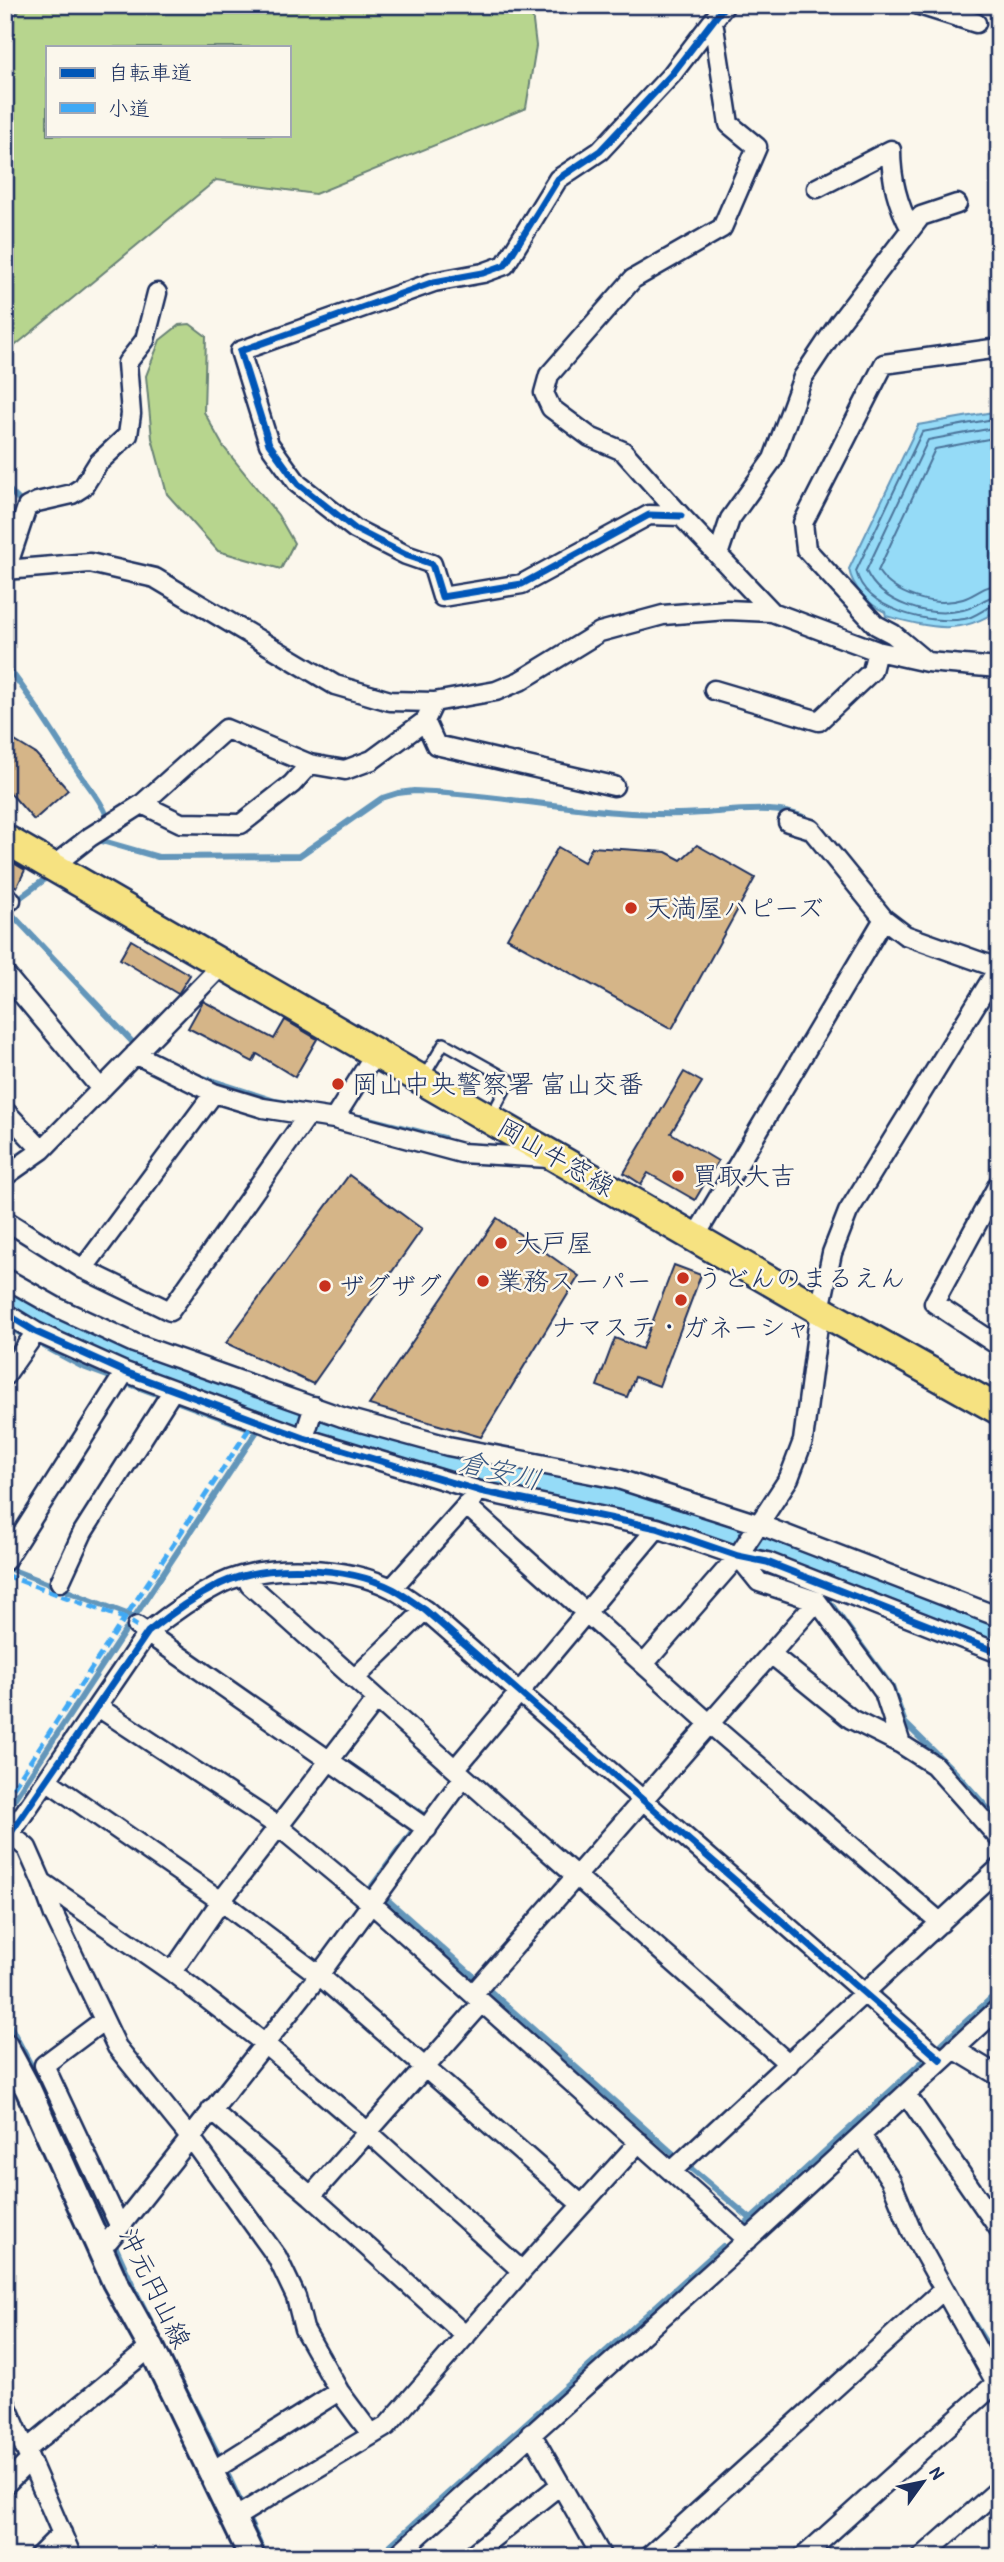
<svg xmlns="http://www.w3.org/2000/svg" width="1004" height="2562" font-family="'Patrick Hand','Klee One',sans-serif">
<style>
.green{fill:#b7d58e;stroke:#698276;stroke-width:2;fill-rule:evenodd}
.water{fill:#95dbf7;stroke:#6496ba;stroke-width:2}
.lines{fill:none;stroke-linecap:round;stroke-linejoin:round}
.shore{stroke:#4c749b;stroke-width:2}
.stream{stroke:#6496ba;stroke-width:6}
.river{stroke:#95dbf7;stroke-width:35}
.building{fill:#d5b588;stroke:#1b2f5e;stroke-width:2}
.lane-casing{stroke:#1b2f5e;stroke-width:14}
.street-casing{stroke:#1b2f5e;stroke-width:23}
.secondary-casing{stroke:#1b2f5e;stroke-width:30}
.primary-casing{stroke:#1b2f5e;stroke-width:33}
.lane{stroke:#fbf7ec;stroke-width:9}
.street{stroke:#fbf7ec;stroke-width:18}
.secondary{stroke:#fbf7ec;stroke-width:24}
.primary{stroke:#f6e281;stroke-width:28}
.quiet{stroke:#3fa9f5;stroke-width:5;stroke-dasharray:10 5;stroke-linecap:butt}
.cycleway-casing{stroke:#fbf7ec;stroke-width:11}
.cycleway{stroke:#0057b8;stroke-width:7}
.poi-dot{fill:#c8321e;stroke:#fbf7ec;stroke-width:2.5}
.labels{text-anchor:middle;stroke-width:5;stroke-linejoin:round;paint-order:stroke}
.poi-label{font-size:26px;fill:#1b2f5e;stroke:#fbf7ec;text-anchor:start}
.street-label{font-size:26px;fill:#1b2f5e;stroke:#fbf7ec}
.water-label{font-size:28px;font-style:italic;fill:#3a5a84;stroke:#fbf7ec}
</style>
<rect width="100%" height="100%" fill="#fbf7ec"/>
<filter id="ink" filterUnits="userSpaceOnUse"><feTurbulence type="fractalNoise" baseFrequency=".0143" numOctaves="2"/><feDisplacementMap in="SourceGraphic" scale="14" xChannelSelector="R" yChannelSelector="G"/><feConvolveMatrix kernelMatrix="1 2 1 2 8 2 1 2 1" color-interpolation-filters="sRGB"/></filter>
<g filter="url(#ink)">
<path class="green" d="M24 5H531L536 46 526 108 315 194 216 180 5 354V26ZM47 47H289V135H47Z
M190 324 206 336 204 412 223 446 278 515 294 543 281 569 218 551 167 494 152 438 146 376 160 340 179 325Z"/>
<path class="water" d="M999 411V609C961 637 928 627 886 616L885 612C869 605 852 587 849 569L918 425Z"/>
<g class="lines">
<path class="shore" d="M999 418 922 432 856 571C865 610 930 625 964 619 977 617 987 605 999 604
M999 427 928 440 866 571C881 604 929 618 963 610 976 608 985 596 999 595
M999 437 935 449 878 571C894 595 934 608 963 599 976 595 984 585 999 585"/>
<path class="stream" d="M5 486 22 503 20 508
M5 545 8 533 15 518
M5 664C31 696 51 731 74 765 85 783 99 796 107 816
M95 843 99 840 158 857 299 856 382 798 398 793 414 791C511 794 605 820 703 813 734 811 788 803 813 823
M14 902 48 877
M7 909 138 1048
M198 1076 275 1101 295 1104
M361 1117 444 1138
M5 1325 83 1367 257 1431 5 1813
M775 1559 779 1549
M5 1567 137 1618
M771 1568 769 1574 823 1593 892 1687 905 1723 957 1774 999 1821
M349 1764 422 1814V1818L372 1886 669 2150 751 2219
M5 2016 53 2107 134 2288 157 2333
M747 2223 999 1991
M960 2301 991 2351
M171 2362 220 2458 266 2557
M5 2381 15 2405
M377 2557 723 2246"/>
<path class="river" d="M5 1295 50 1320 165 1369 323 1427 621 1500 718 1528 762 1542 999 1637"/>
</g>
<path class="building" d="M5 735 36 754 68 790 34 820 5 787Z
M697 845 755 878 672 1029 507 938 558 847 584 862 592 847 666 852 681 860Z
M5 858 25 870 17 887 5 881Z
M131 940 190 975 178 994 120 959Z
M203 1001 274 1039 285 1020 317 1039 295 1077 257 1054 253 1062 188 1028Z
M684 1072 702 1082 671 1133 718 1161 695 1200 648 1173 641 1184 624 1173Z
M349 1175 422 1229 313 1384 226 1343Z
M497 1218 579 1276 481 1437 369 1405Z
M674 1265 701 1275 659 1386 635 1377 627 1397 597 1386 615 1338 642 1349Z"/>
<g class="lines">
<defs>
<path id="lane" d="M423 1078 444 1043 510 1080 491 1116"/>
<path id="street" d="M919 5 976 23
M713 21 729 124 757 147 722 228 633 279 549 375 544 393 551 408 590 437 623 451 681 516 772 612
M817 188 891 150C891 179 897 204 911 229
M681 516 649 515 522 584 442 597 432 564 406 555 355 529 298 484 269 444 240 351 434 282 483 273 505 265 558 179 600 151 672 74 725 5
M718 555 730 519 773 459 803 377 839 323 921 216 957 204
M5 570 90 563 155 578 335 685 390 701 434 702 496 691 520 681 600 632 663 615 727 610 772 612 877 651 927 662 999 668
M6 570 27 507 37 502 72 494 83 487 98 463 128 435 131 414 127 363 145 340 157 293
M924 660 893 634 876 625 806 549 803 523 884 364 999 348
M714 690 819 721 872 671 877 651
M425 721 436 745 614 786
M142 804 181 823 241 824 292 784 310 764
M788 822 811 829 884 919 905 935 998 968
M53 866 90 837 142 804 226 729 310 764 345 770 372 760 425 721 434 702
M5 897 11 900
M5 974 101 1089
M135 1054 214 1093 263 1108 334 1119 461 1153 549 1158
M5 1111 42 1150
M334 1119 376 1052
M5 1176 42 1150 223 964
M999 1183 934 1303 999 1346
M5 1220 83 1269 170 1311 308 1115
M695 1237 884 919
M83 1269 214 1093
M5 1278 58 1308 134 1343 342 1417 448 1446 618 1479 758 1524 999 1617
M5 1313 36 1332 125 1372 304 1438 480 1491 657 1528 738 1556 767 1562 999 1653
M5 1376 36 1332
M304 1438 314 1406
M466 1505 710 1724 941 1923
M738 1556 759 1582 817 1601 884 1692 901 1744 934 1765 999 1838
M5 1561 125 1372
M246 1577 250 1585 455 1769
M60 1582 83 1532 173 1390
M392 1588 473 1498
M137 1626 427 1829
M771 1654 851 1719 901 1744
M644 1664 738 1556 789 1478 803 1441 820 1310 832 1253 848 1212 999 967
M354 1679 425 1610
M98 1707 278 1826 372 1904 748 2240
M464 1777 789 2064
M48 1781 221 1901 319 1975 582 2205
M10 1834 27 1848 42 1882 172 1972 264 2043 368 2132 522 2271
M5 1841 148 1632C170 1614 194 1597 220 1584 265 1562 348 1566 393 1589 404 1595 414 1603 425 1610L941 2060
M42 1882 54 1915 117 2047 197 2146 277 2257 296 2297 304 2329 339 2391 371 2434
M172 1972 221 1901 376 1700
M473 1994 817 1601
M104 2020 44 2065 120 2227
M954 2049 999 2076
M906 2094 999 2229
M211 2110 311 2196 466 2336
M861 2135 891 2181 912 2232 999 2388
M673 2170 999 1868
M311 2196 482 2003
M100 2245 109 2240 120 2227 319 1975 464 1777 455 1769 657 1528
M5 2402 72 2557
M531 2433 602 2557
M26 2450 151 2347
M212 2471 339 2391
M5 2485 30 2460
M234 2518 387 2426 522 2271 639 2142
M38 2557 62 2533
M395 2557 731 2255 999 2008
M469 2557 560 2485
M648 2557 943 2290
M803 2557 996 2383
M922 2557 999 2489"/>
<path id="secondary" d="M5 2046 28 2089 115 2282 151 2347 252 2557"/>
<path id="primary" d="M5 839 820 1310 999 1410"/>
</defs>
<use href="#lane" class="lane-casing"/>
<use href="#street" class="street-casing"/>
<use href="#secondary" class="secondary-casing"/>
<use href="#primary" class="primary-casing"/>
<use href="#lane" class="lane"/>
<use href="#street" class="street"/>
<use href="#secondary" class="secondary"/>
<use href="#primary" class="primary"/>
<path class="quiet" d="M5 1575 126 1619 137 1626
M5 1800 255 1420"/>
<defs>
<path id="cycleway" d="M681 516 649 515 522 584 442 597 432 564 406 555 355 529 298 484 269 444 240 351 434 282 483 273 505 265 558 179 600 151 672 74 725 5
M5 1313 36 1332 125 1372 304 1438 480 1491 657 1528 738 1556 767 1562 999 1653
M5 1841 148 1632C170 1614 194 1597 220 1584 265 1562 348 1566 393 1589 404 1595 414 1603 425 1610L941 2060"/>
</defs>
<use href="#cycleway" class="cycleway-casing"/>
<use href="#cycleway" class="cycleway"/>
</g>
</g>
<g class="poi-dot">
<circle cx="631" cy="908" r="7"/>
<circle cx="338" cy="1084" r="7"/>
<circle cx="678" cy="1176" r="7"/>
<circle cx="501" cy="1243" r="7"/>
<circle cx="683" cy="1278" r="7"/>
<circle cx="483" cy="1281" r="7"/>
<circle cx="325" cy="1286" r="7"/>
<circle cx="681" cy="1300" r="7"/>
</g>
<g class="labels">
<g class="poi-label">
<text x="645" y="917">天満屋ハピーズ</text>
<text x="352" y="1093">岡山中央警察署 富山交番</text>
<text x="692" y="1185">買取大吉</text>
<text x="515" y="1252">大戸屋</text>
<text x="697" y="1287">うどんのまるえん</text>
<text x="497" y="1290">業務スーパー</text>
<text x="339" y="1295">ザグザグ</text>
<text x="681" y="1336" text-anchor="middle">ナマステ・ガネーシャ</text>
</g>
<g class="street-label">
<text transform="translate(556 1157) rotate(30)" y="9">岡山牛窓線</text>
<text transform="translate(155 2288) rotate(64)" y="9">沖元円山線</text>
</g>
<g class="water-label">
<text transform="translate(500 1470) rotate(14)" y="10">倉安川</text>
</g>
</g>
<rect width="1004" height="2562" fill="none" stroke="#fbf7ec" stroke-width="28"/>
<rect x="14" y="14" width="976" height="2534" fill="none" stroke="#1b2f5e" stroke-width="2.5" filter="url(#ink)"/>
<rect x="46" y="46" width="245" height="91" fill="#fbf7ec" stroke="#a1a7b3" stroke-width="2"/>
<rect x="60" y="68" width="35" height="10" fill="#0057b8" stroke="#a1a7b3" stroke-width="2"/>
<text x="108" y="80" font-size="21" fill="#1b2f5e">自転車道</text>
<rect x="60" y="103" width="35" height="10" fill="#3fa9f5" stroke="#a1a7b3" stroke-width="2"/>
<text x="108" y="116" font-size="21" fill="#1b2f5e">小道</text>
<g transform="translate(923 2482) rotate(57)" stroke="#fbf7ec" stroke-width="5" paint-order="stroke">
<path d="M0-5L12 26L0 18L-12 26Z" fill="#1b2f5e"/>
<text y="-10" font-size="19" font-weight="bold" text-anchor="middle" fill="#1b2f5e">N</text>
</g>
</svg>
